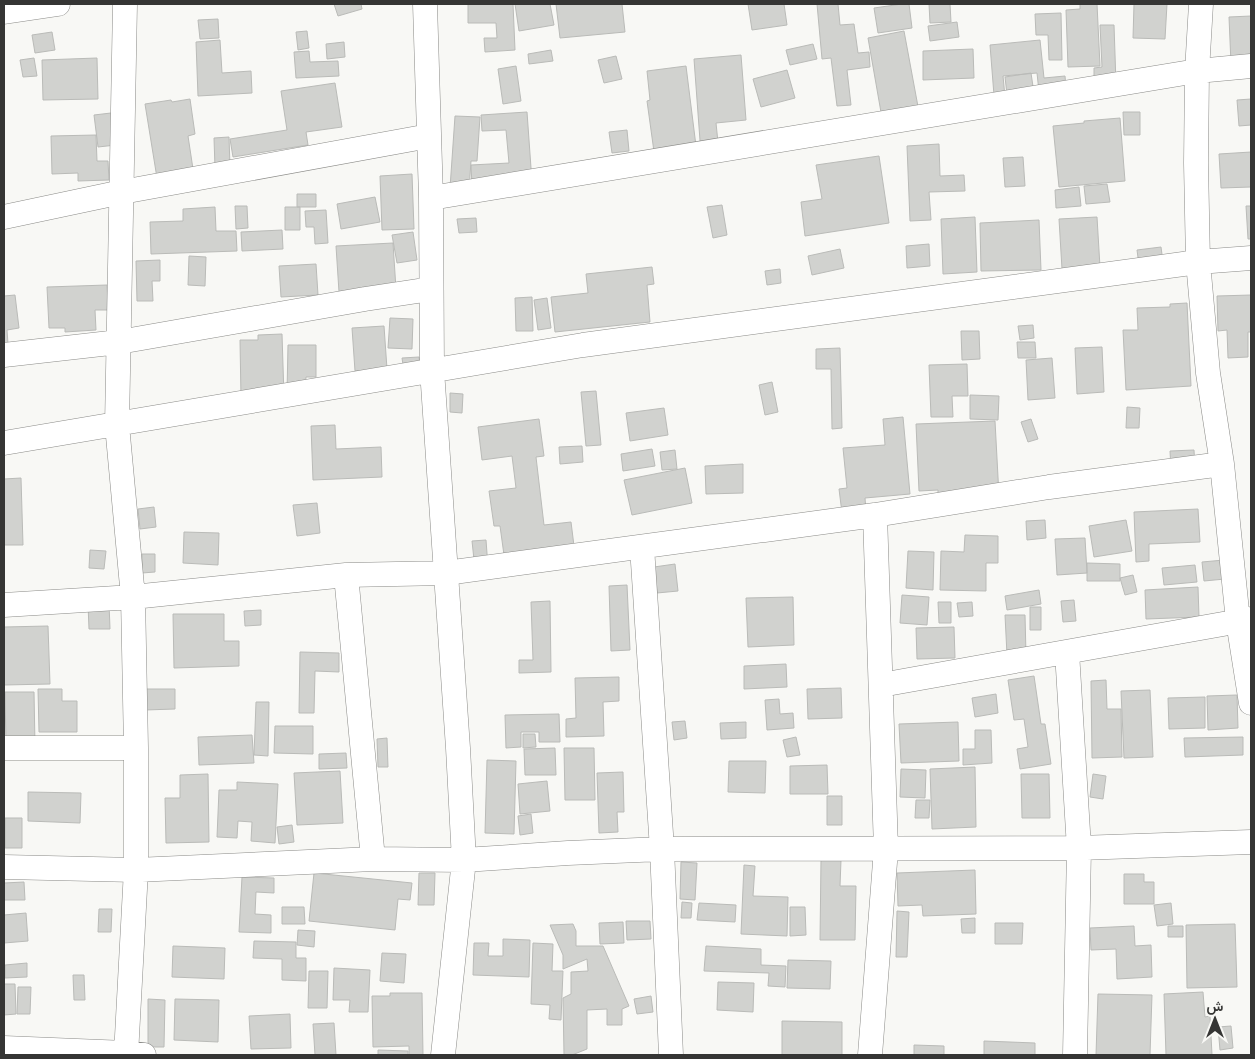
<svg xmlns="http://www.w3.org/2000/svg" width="1255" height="1059" font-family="Bitter,Vazirmatn,serif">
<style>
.building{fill:#d1d2cf;stroke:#babbb8}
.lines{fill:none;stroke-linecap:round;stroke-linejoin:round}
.street-casing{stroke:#8b8b88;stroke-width:25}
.street{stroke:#fff;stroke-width:24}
</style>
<rect width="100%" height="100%" fill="#f8f8f5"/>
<path class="building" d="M334 4H361L362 9 338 16Z
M468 4H513L515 50 485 52 484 38H497L496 23H468Z
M515 4H550L554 25 519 31Z
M556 4H622L625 32 560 38Z
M748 4H784L787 25 752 30Z
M817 4H838L840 25 854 24 858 53 869 52 870 67 847 70 851 105 837 106 831 58 822 59Z
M902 4H909L912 28 878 33 874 8Z
M929 4H950L951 22 930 23Z
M1080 4H1097L1100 66 1068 67 1066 10 1080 9Z
M1134 4H1167L1165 39 1133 38Z
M1061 13 1062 60H1049L1048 35H1036L1035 14Z
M1251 16V63L1231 64 1229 17Z
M218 19 219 38 200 39 198 20Z
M957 22 959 37 930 41 928 26Z
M1100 25H1114L1116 84 1094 85V68L1102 67Z
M307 31 309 48 298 50 296 32Z
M904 31 919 112 882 118 868 38Z
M52 32 55 50 35 53 32 35Z
M220 40 222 73 251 71 252 93 198 96 196 42Z
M1040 40 1044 78 1065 76 1067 99 1040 101 1037 73 1003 76 1006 107 995 108 990 45Z
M344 42 345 57 327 59 326 44Z
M813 44 817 59 790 65 786 50Z
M973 49 974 78 923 80V51Z
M551 50 553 61 529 64 528 54Z
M309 51 310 62 338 61 339 76 296 78 294 52Z
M741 55 746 120 716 123 719 152 701 154 694 59Z
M616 56 622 79 604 83 598 60Z
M34 58 37 76 23 77 20 60Z
M97 58 98 99 43 100 42 60Z
M516 66 521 101 503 104 498 69Z
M686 66 697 154 655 159 647 101 650 100 647 71Z
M787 70 795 98 761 107 753 79Z
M1031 73 1035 100 1008 103 1005 77Z
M335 83 342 127 306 132 308 145 233 157 230 139 287 130 281 91Z
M190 99 195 134 188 136 193 169 157 178 145 104 171 100 172 102Z
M1251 99V125L1239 126 1237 100Z
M527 112 532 182 472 186 471 165 509 163 506 130 482 131 481 115Z
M1123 112H1140V135H1124Z
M111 113 116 145 98 147 94 115Z
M455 116 480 117 477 161H471L469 190 450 188Z
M1120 118 1125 181 1059 187 1053 126 1084 123V121Z
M627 130 629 151 612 153 609 132Z
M96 135 97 161H108L109 180 78 181V173L52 174 51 136Z
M229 137 230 167 215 168 214 138Z
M939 144 940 176 964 175 965 191 929 192 931 220 910 221 907 146Z
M1251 152V187L1221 188 1219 154Z
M879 156 889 223 805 236 801 202 822 199 816 165Z
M1023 157 1025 186 1005 187 1003 158Z
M412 174 414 229 382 230 380 176Z
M1107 184 1110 202 1086 204 1084 186Z
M1079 187 1081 206 1056 208 1055 190Z
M297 194H316V207H297Z
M375 197 380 222 341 229 337 204Z
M722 205 727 235 713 238 707 207Z
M235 206H247L248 228 236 229Z
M1246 206H1251V239H1248Z
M215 207 216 231H236L237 251 151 254 150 222 183 221V209Z
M285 207H300V230H285Z
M326 210 328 243 315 244 314 227H306L305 211Z
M975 217 977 272 943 274 941 219Z
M1097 217 1100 267 1062 269 1059 219Z
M476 218 477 232 459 233 457 219Z
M1039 220 1041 270 981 271 980 223Z
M282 230 283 249 242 251 241 232Z
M413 232 417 260 397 263 392 235Z
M393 243 396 289 339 292 336 246Z
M929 244 930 266 907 268 906 246Z
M1161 247 1163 262 1139 265 1137 250Z
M840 249 844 268 812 275 808 256Z
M189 256 206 257 205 286 188 285Z
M160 260V281H152L153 301H137L136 261Z
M316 264 318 295 281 297 279 266Z
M652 267 654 284 647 285 650 322 555 332 551 297 588 293 586 274Z
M780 269 781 283 767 285 765 271Z
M107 285 108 310H95L96 330 65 332V328H49L47 287Z
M15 295 19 328 7 330 8 344 4 345V296Z
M1251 295V332H1248V357L1228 358 1227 330 1218 331 1217 296Z
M532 297 533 331H516L515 298Z
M547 298 551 328 538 330 534 300Z
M1187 303 1191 386 1126 390 1123 330H1138L1137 308 1170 307V304Z
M390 318 413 319 412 349 388 348Z
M1033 325 1034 338 1020 340 1018 326Z
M384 326 387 369 355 371 352 328Z
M961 331H979L980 359 962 360Z
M282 334 284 397 241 398 240 340H258V335Z
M1017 342H1035L1036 358H1018Z
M288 345H316V377H306L305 393H287Z
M1102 347 1104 392 1077 394 1075 348Z
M840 348 842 428 832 429 831 369H816V349Z
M419 357 421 377 405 378 402 358Z
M1052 358 1055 398 1028 400 1026 360Z
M967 364 968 396H952L953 417H931L929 365Z
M772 382 778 412 765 415 759 385Z
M596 391 601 445 586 446 581 392Z
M450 393 463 394 462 413 450 412Z
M970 395 999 396 998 420 970 419Z
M1127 407 1140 408 1139 428H1126Z
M664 408 668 435 630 441 626 413Z
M903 417 910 494 865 498 866 511 842 513 839 489 847 488 843 448 885 445 883 419Z
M539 419 544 456 536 457 544 525 571 522 574 546 504 555 500 526H494L489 491 516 488 512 456 482 460 478 427Z
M1031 419 1038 439 1028 442 1021 422Z
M995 421 999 496 938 500V490L919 491 916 424Z
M335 425 336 449 381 447 382 477 313 480 311 426Z
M582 446 583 462 560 464 559 447Z
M652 449 655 466 623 471 621 454Z
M675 450 677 469 662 470 660 452Z
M1194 450 1195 468 1171 469 1170 451Z
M743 464V493L706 494 705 466Z
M685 468 692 503 632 515 624 480Z
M21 478 23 545H4V479Z
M317 503 320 533 297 536 293 505Z
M154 507 156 527 140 529 138 509Z
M1198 509 1200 542 1149 544V561L1136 562 1134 512Z
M1045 520 1046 538 1027 540 1026 521Z
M1126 520 1132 551 1094 557 1089 526Z
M184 532 219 533 218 565 183 563Z
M965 535 998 536V563H986V591L940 590 941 551 964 552Z
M1085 538 1087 573 1057 575 1055 539Z
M486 540 488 567 475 569 472 541Z
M90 550 106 551 104 569 89 568Z
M908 551 934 552 933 590 906 588Z
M142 554H155V572L142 573Z
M1224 560 1225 579 1204 581 1202 562Z
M1087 563 1120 564V581H1087Z
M675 564 678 591 657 593 654 567Z
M1195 565 1197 582 1164 585 1162 568Z
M1133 575 1137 592 1125 595 1120 578Z
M627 585 630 650 611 651 609 586Z
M1198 587 1199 617 1146 619 1145 590Z
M1039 590 1041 604 1007 610 1005 596Z
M902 595 929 597 927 625 900 623Z
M793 597 794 645 748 647 746 598Z
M1074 600 1076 621 1063 622 1061 601Z
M550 601 551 672 519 673V660H533L531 602Z
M938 602H951V623H939Z
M972 602 973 616 959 617 957 603Z
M109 603 110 629H89L88 604Z
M1030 607H1041V630H1030Z
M261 610V625L245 626 244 611Z
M173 614H224V641H239V666L174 668Z
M1005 615H1025L1026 655H1007Z
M48 626 50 684 4 685V627Z
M954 627 955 658 917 659 916 628Z
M300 652 339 653V672L315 671 314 713H299Z
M786 664 787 687 744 689V666Z
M1034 676 1041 724H1045L1051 764 1020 769 1017 749 1028 747 1024 719 1014 720 1008 680Z
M619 677V701L603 702 604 736 566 737V719L576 718 575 678Z
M1106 680 1107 709H1121L1122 757 1092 758 1091 681Z
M841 688 842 718 808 719 807 689Z
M38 689H62V701H77V732H39Z
M145 689H175V709L145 710Z
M1150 690 1153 757 1124 758 1121 691Z
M5 692H34L35 746H6Z
M996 694 998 713 975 717 972 698Z
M1237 695 1238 728 1208 730 1207 696Z
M1205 697V728L1169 729 1168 698Z
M779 699 780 714 793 713 794 728 767 730 765 700Z
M256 702H269L268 756 254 755Z
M559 714 560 742H539V732H521V747L506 748 505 715Z
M685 721 687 738 674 740 672 722Z
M746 722V738L721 739 720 723Z
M958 722 959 761 901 763 899 724Z
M275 726H313V754L274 753Z
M975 730H991L992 763 963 765V749H975Z
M523 734H535L536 747 523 748Z
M252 735 254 763 199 765 198 737Z
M796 737 800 755 787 757 783 740Z
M1243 737V755L1185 757 1184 738Z
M387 738 388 767H378L377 739Z
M555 748 556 775H525L524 749Z
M564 748H594L595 800H565Z
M346 753 347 768 319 769V754Z
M487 760 516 761 514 834 485 833Z
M729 761H766L765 793 728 792Z
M827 765 828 794H790V766Z
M975 767 976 827 932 829 930 769Z
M901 769 926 770 925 798 900 797Z
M340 771 343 823 297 825 294 773Z
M623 772 624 812H617L618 832 599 833 597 773Z
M208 774 209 842 166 843 165 798H180V775Z
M1021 774H1049L1050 818H1022Z
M1093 774 1106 776 1103 799 1090 797Z
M547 781 550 811 520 814 518 784Z
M237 782 278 784 275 843 251 841 252 822 238 821 237 838 217 837 219 790H237Z
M28 792 81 793 80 823 28 821Z
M827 796H842V825H827Z
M916 800H930L929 818H915Z
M531 814 533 833 520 835 518 816Z
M5 818H22V848H5Z
M292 825 294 842 279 844 277 827Z
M821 860H841L840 886H856L855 940H820Z
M681 862 697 863 695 900 680 899Z
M744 865 755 866 753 896 788 897 787 936 741 934Z
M975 870 976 914 923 916 922 905 898 906 897 873Z
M314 873 412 883 410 900 398 899 395 930 309 921Z
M419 873H435L434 905H418Z
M1124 874H1144V882H1154V904H1124Z
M242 877 274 878V893L256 892 255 914 271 915V933L239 932Z
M24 882 25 900H4V883Z
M682 902 692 903 691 918H681Z
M699 903 736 905 735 922 697 920Z
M1171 903 1173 924 1157 926 1154 905Z
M282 907H304L305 924H282Z
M790 907H805L806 935 790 936Z
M99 909H112L111 932H98Z
M897 911 909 912 907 957H896Z
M26 913 28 941 4 943V915Z
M975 918V933H962L961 919Z
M626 921H650L651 939 627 940Z
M623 922 624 943 600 944 599 923Z
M995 923H1023L1022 944H995Z
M573 924 576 931V946H603L629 1006 622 1009V1025H607V1009L587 1010V1049L572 1055H564L563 998 571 994V972L588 971 587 959 563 969V955L550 925Z
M1235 924 1237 987 1187 988 1186 925Z
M1134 926 1135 946 1151 945 1152 977 1117 979 1116 949 1091 950 1090 928Z
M1168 926H1183V937H1168Z
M298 930 315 931 314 947 297 945Z
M503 939 530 940 529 977 473 975 474 943H489L488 956H503Z
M254 941 296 942V958H306V981L282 980V959L253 958Z
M533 943 553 944 552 971H563L561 1020 549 1019 550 1005 531 1004Z
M173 946 225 948 224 979 172 977Z
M706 946 761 949V965L786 966 785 987 768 986 769 973 704 971Z
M382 953 406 954 404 983 380 981Z
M788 960 831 961 830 989 787 988Z
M27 963V977L5 978V965Z
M334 968 370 970 368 1012H349L350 1000H333Z
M309 971H328L327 1008H308Z
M73 975H84L85 1000H74Z
M718 982 754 983 753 1012 717 1010Z
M4 984H15L16 1014 4 1015Z
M18 987H31L30 1014H17Z
M1203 992 1205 1017 1210 1016 1212 1055H1166L1164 994Z
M390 993H422L423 1055H409V1046L373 1047 372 996H390Z
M1098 994 1152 995 1150 1055H1096Z
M651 996 653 1012 637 1014 634 999Z
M148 999 165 1000 164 1047H148Z
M175 999 219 1000 218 1042 174 1040Z
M290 1014 291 1048 251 1049 249 1016Z
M782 1021 842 1022V1055H782Z
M334 1023 336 1055H315L313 1024Z
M1231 1026 1233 1048 1220 1050 1218 1027Z
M984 1041 1035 1043V1055H984Z
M914 1045 944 1046V1055H914Z
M378 1050 408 1051V1055H378Z"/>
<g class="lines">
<defs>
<path id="street" d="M125 4 117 425 133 597 136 748V870L126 1055
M425 4 431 198 432 370 458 748 464 860 443 1055
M1201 4 1197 71 1196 163 1198 262 1208 373 1222 464 1238 621 1251 703
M4 12 58 4
M431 198 1197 71 1251 66
M4 217 122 192 429 136
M4 355 119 342 365 299 431 289
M4 443 583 345 1198 262 1251 258
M642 547 662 849 671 1055
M346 575 373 859
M4 605 133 597 346 575 446 573 875 515 1049 487 1222 464
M1067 652 1079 848 1075 1055
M881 685 1251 619
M4 748H136
M4 867 136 870 373 859 464 860 568 853 662 849 1079 848 1251 842
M4 1048 126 1053 144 1055
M870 1055 886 849 875 515"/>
</defs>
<use href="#street" class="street-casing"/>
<use href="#street" class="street"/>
</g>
<rect width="1255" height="1059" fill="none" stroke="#353534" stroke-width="10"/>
<g transform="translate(1215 1019)" stroke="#f8f8f5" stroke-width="4" paint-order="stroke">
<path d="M0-4L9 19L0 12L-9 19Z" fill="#353534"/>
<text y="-8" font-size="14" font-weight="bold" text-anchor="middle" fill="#353534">ش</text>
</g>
</svg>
